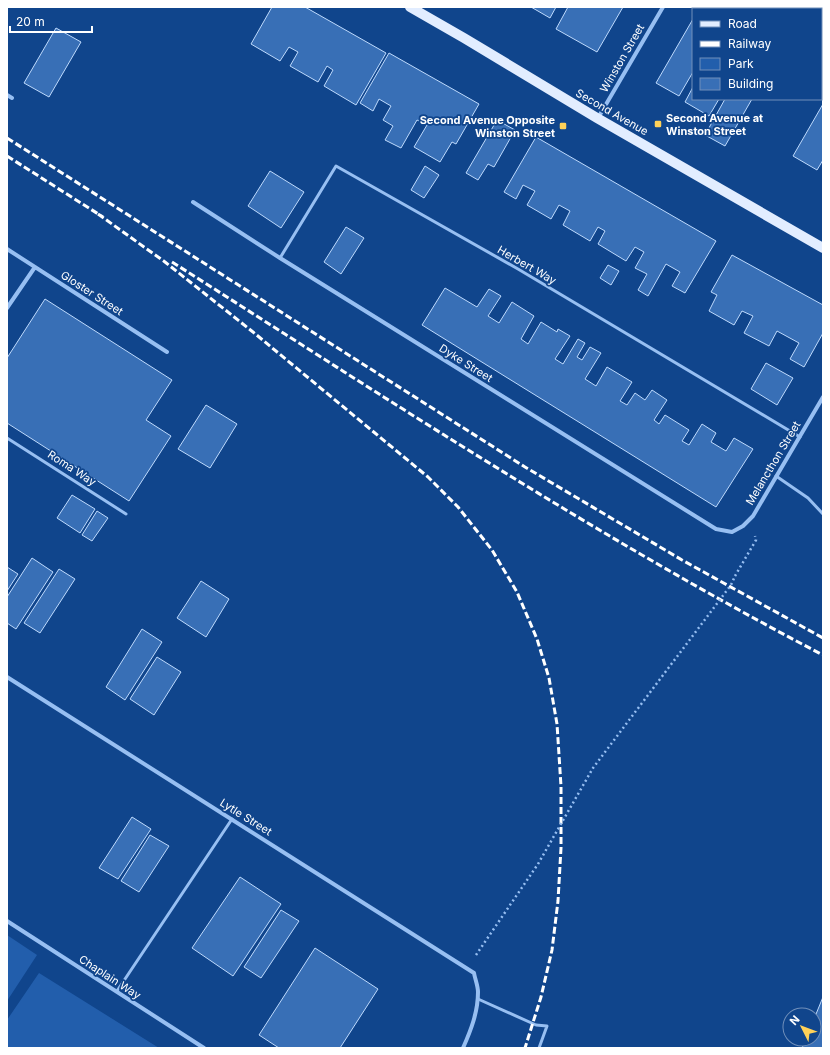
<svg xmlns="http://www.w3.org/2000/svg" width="830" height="1055" font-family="Inter,sans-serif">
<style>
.green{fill:#225eac}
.building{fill:#386fb6;stroke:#bedafd}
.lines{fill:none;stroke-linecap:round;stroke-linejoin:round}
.path{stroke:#97bff2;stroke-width:2.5;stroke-dasharray:2 3;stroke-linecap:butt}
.service{stroke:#97bff2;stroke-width:3}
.minor{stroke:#97bff2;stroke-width:4}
.primary{stroke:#e2edff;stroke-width:10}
.rail{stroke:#fff;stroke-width:3;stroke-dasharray:7 3;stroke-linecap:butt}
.path-bridge{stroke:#97bff2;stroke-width:2.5;stroke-dasharray:2 3;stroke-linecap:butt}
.poi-dot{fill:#ffd158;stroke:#10458c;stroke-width:1.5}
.labels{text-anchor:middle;stroke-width:3.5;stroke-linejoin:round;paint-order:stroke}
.street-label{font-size:11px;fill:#fff;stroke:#10458c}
.poi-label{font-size:11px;font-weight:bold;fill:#fff;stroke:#10458c;text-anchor:start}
</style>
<rect width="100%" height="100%" fill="#10458c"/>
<path class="green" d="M7 935 37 955 7 1001Z
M39 973 159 1048H7V1020Z"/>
<path class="building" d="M272 7H305L386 53 356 105 324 86 333 70 327 66 318 82 290 66 298 52 289 47 280 61 251 44Z
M531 7H556L550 18Z
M568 7H623L597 52 556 29Z
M731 7H754L758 9H730Z
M693 19V72L679 96 656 83Z
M56 28 81 42 49 97 24 83Z
M389 53 479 104 456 144 452 142 440 162 414 147 427 125 417 120 401 148 385 140 393 126 383 120 391 106 379 99 373 111 360 103Z
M693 87V99H719L709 116 685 102Z
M725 99H752L725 146 705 135Z
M823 104V160L817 170 793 156Z
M497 120 515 130 494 167 488 164 478 180 466 173Z
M536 137 716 241 685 293 672 286 680 272 666 264 648 296 638 290 647 274 635 268 644 252 635 247 626 261 598 244 605 231 598 227 590 241 563 225 570 211 559 205 551 219 527 205 535 191 523 185 516 199 504 192Z
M425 166 439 175 424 198 411 190Z
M270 171 304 192 281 228 248 206Z
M346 227 364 238 341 274 324 262Z
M732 255 823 305V333L804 367 790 359 799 343 777 331 769 346 744 333 753 316 742 311 734 325 709 311 717 295 711 292Z
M608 265 619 271 611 285 600 278Z
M445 288 477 307 489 289 501 296 488 316 499 323 512 302 534 316 521 339 528 344 541 322 557 332 558 329 570 336 555 359 563 364 578 339 585 343 577 357 582 360 590 347 601 353 585 379 596 386 607 367 632 382 620 401 627 405 635 393 645 400 652 390 667 400 654 420 659 424 665 415 689 430 682 441 689 445 702 424 716 433 711 442 726 451 734 438 753 449 716 507 422 325Z
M45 299 172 380 146 420 171 436 129 501 7 423V358Z
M766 363 793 378 777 405 751 389Z
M206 405 237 424 210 468 178 449Z
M72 495 95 509 80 533 57 518Z
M97 511 108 518 92 541 82 535Z
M32 558 53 572 16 629 7 623V597Z
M7 567 18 574 7 591Z
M59 569 75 579 40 633 24 623Z
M201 581 229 599 206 637 177 618Z
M142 629 162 642 125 700 106 687Z
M157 657 181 672 154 715 130 699Z
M132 817 151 829 118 879 99 868Z
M150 835 169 846 139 892 121 881Z
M240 877 281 904 233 976 192 948Z
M281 910 299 921 261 978 244 967Z
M315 948 378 989 340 1048H279L259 1035Z
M823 997V1048H802L806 1039H814V1019Z"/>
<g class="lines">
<path class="path" d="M735 576 756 540 755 536
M476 955 538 864"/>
<path class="service" d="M789 7 793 9
M821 25 823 26
M280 258 336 166 518 269 800 437
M7 438 126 514
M776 476 808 498 823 514
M117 991 232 819
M478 999 536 1025 547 1026 539 1048"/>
<path class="minor" d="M7 95 12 98
M598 118 663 7
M193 202 280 258 716 529 732 532 743 526 753 516 823 397
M7 249 167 352
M7 308 35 267
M7 677 474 973C475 979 478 986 478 992 478 1012 471 1030 463 1048
M7 921 204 1048"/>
<path class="primary" d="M410 7 464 38 597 118 823 248"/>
<path class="rail" d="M7 138 525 467 682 560 823 638
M7 156 103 217
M98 214 165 262 253 332 428 477 458 507 492 550 517 592 537 639 549 678 557 724 561 786V848L558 901 552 950 541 997 525 1048
M172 262C386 398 598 538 823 655"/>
<path class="path-bridge" d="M538 864 593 768 731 585 735 576"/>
</g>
<g class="poi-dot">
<rect x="654" y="120" width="8" height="8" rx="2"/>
<rect x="559" y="122" width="8" height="8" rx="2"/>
</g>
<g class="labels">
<g class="street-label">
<text transform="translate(622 58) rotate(-60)" y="4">Winston Street</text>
<text transform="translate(612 112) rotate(30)" y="4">Second Avenue</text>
<text transform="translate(527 265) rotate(30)" y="4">Herbert Way</text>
<text transform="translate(92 293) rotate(33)" y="4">Gloster Street</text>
<text transform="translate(466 363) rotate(32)" y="4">Dyke Street</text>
<text transform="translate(773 463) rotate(-59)" y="4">Melancthon Street</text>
<text transform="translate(72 468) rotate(33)" y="4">Roma Way</text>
<text transform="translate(246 817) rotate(32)" y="4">Lytle Street</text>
<text transform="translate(110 977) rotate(33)" y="4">Chaplain Way</text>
</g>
<g class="poi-label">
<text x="666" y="122">Second Avenue at<tspan x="666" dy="13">Winston Street</tspan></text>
<text x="555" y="124" text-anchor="end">Second Avenue Opposite<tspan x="555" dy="13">Winston Street</tspan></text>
</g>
</g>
<rect width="830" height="1055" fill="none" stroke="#ffffff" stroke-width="16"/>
<rect x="692" y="8" width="130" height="92" fill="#10458c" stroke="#708fba"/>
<rect x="700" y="21" width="20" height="6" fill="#e2edff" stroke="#708fba"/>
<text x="728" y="28" font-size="12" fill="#ffffff">Road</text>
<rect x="700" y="41" width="20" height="6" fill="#ffffff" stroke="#708fba"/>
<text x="728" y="48" font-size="12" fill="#ffffff">Railway</text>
<rect x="700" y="58" width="20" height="12" fill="#225eac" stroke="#708fba"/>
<text x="728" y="68" font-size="12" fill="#ffffff">Park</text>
<rect x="700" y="78" width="20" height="12" fill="#386fb6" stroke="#708fba"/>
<text x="728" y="88" font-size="12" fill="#ffffff">Building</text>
<g transform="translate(802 1027) rotate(312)"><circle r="19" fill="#10458c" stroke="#708fba"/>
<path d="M0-3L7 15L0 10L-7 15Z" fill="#ffd158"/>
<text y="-6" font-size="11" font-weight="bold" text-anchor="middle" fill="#ffffff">N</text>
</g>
<path d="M10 26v6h82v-6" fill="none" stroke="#ffffff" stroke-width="2"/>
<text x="16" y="26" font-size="12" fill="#ffffff" stroke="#10458c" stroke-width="3" paint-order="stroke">20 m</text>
</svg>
